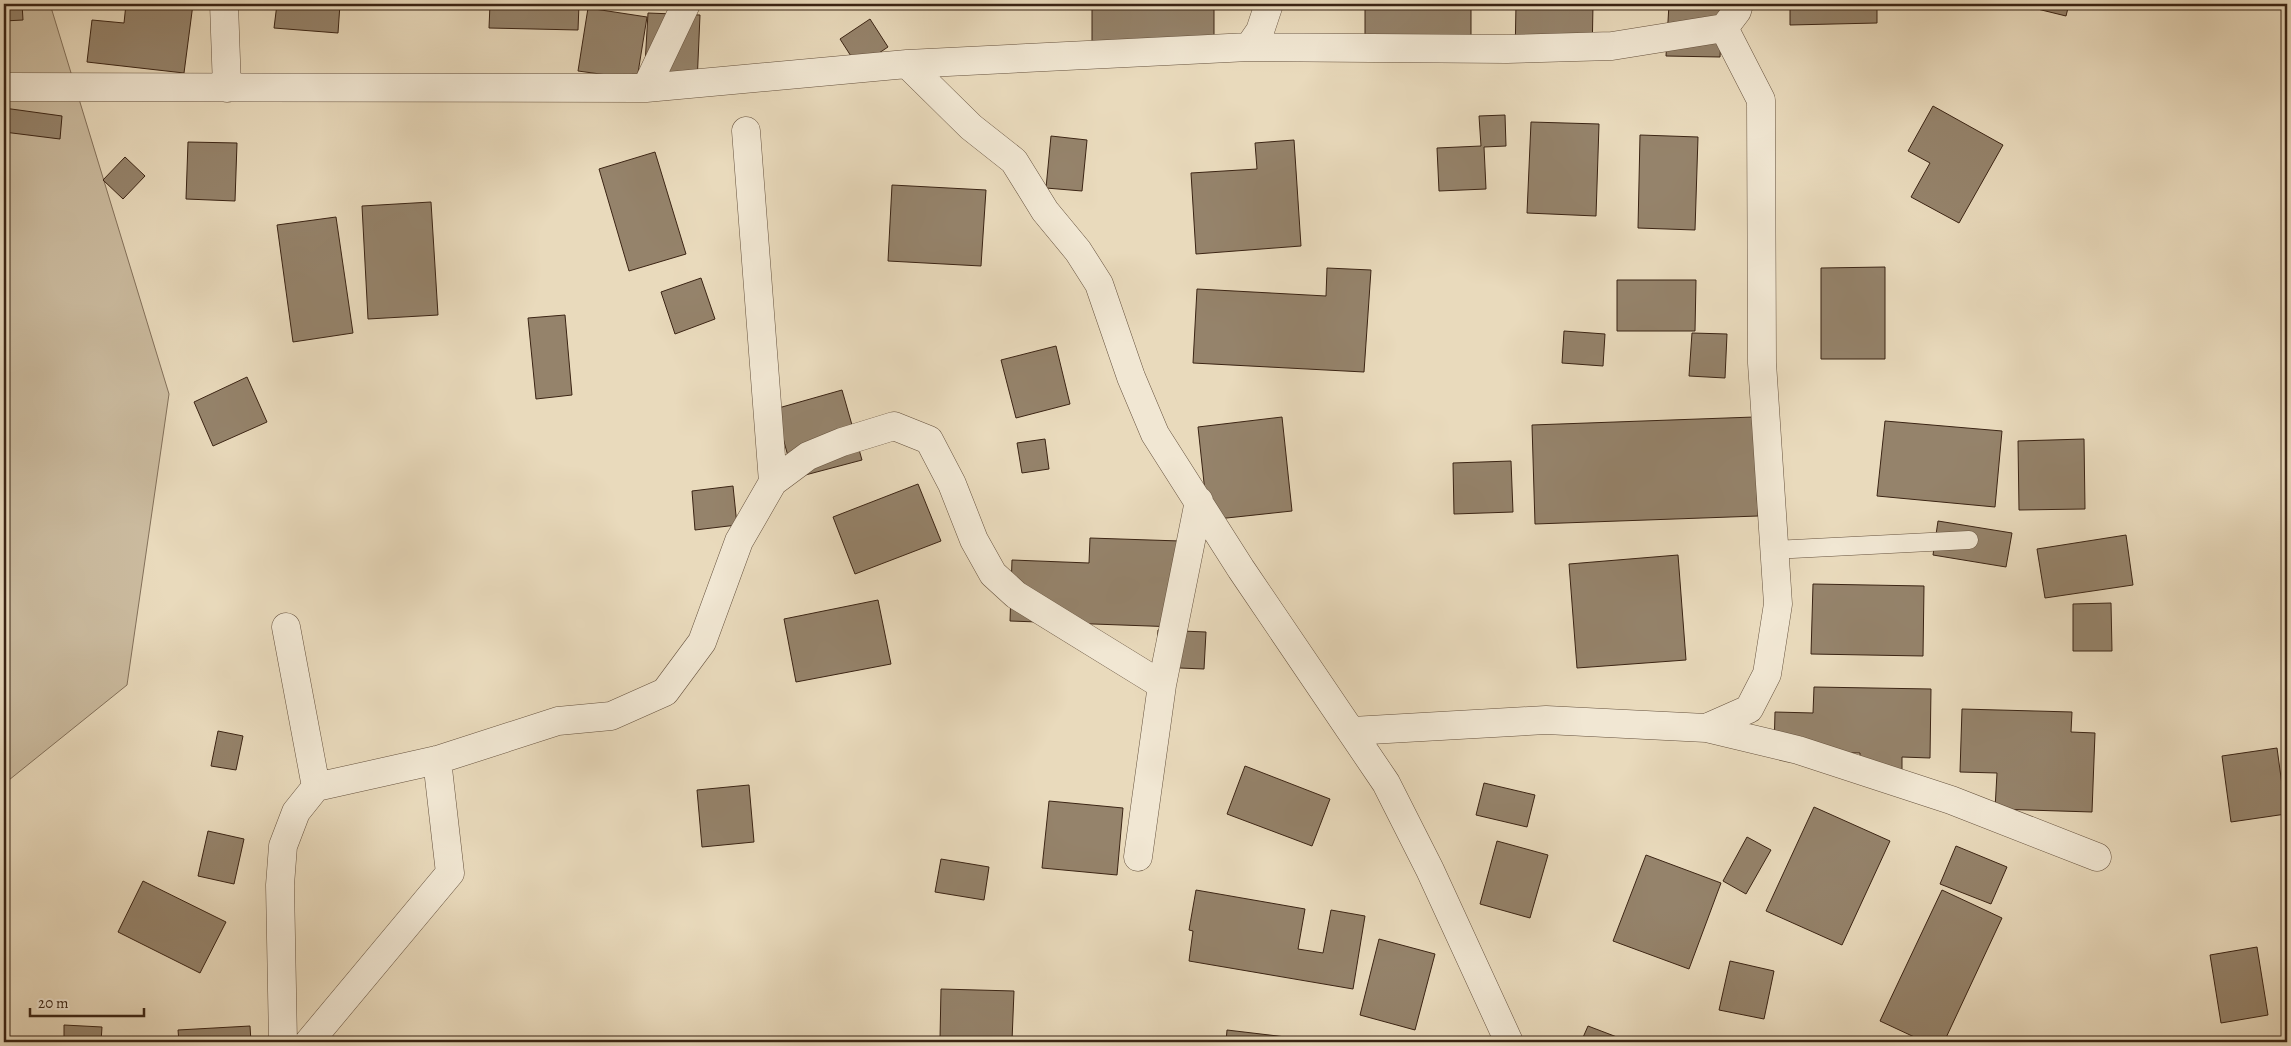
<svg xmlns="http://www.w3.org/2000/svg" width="2291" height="1046" font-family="Alegreya,serif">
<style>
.green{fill:#cbbb9f;stroke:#83705a}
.building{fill:#95836b;stroke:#3b2414}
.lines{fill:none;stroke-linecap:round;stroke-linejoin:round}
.lane-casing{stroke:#66523e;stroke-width:19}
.street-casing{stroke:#66523e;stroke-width:29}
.lane{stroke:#f1e7d3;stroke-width:18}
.street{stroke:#f1e7d3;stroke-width:28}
</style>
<rect width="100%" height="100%" fill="#e9dabc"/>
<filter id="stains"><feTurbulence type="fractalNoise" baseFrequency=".004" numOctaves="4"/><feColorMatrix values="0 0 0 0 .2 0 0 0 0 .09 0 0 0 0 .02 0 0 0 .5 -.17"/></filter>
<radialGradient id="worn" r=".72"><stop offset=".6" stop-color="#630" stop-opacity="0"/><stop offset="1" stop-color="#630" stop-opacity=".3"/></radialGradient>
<path class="green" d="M4 4H50L169 394 127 685 4 784Z"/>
<path class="building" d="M4 4H22L23 20 4 21Z
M126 4H193L184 73 87 62 92 20 124 23Z
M277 4H340L338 33 274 28Z
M490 4H579L578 30 489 28Z
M1092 4H1214V40L1092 41Z
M1365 4H1471V46H1365Z
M1516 4H1593L1592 60 1515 59Z
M1669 4H1723L1720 57 1666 56Z
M1790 4H1877V23L1790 25Z
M2017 4H2069L2066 16Z
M588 8 647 17 637 79 578 71Z
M648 13 700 15 697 84 644 82Z
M870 19 888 47 858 67 840 39Z
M1933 106 2003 145 1959 223 1911 197 1930 163 1908 151Z
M4 108 62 116 60 139 4 132Z
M1505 115 1506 146 1484 147 1486 189 1439 191 1437 148 1481 146 1479 116Z
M1531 122 1599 124 1596 216 1527 213Z
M1640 135 1698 137 1695 230 1638 228Z
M1051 136 1087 140 1082 191 1046 188Z
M1294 140 1301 246 1196 254 1191 173 1257 169 1255 143Z
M188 142 237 143 235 201 186 199Z
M655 152 686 254 629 271 599 169Z
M125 157 145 176 123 199 103 180Z
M892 185 986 190 981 266 888 261Z
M431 202 438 315 368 319 362 206Z
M336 217 353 333 293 342 277 225Z
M1885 267V359H1821V268Z
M1327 268 1371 270 1364 372 1193 363 1197 289 1326 296Z
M701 278 715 319 675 334 661 292Z
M1617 280H1696L1695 331H1617Z
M565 315 572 395 536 399 528 318Z
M1564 331 1605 334 1603 366 1562 363Z
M1692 333 1727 334 1725 378 1689 376Z
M1056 346 1070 404 1016 418 1001 360Z
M247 377 267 422 213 446 194 402Z
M842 390 862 460 794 478 775 409Z
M1282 417 1292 511 1208 520 1198 427Z
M1754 417 1758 516 1535 524 1532 425Z
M1885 421 2002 431 1995 507 1877 496Z
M1045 439 1049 469 1022 473 1017 443Z
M2084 439 2085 509 2019 510 2018 441Z
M1511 461 1513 512 1454 514 1453 463Z
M918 484 941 541 855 574 833 517Z
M733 486 737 525 695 530 692 491Z
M1938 521 2012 533 2006 567 1933 555Z
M2126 535 2133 585 2045 598 2037 549Z
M1090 538 1180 541 1177 627 1010 621 1012 560 1089 563Z
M1678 555 1686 660 1577 668 1569 564Z
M1813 584 1924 586 1923 656 1811 654Z
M878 600 891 664 796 682 784 619Z
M2111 603 2112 651H2073V604Z
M1158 630 1206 632 1204 669 1156 667Z
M1814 687 1931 689 1930 758 1902 757V778H1859L1860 753 1774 751 1775 712 1813 713Z
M1962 709 2072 712 2071 732 2095 733 2092 812 1995 809 1997 773 1960 772Z
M218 731 243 736 236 770 211 766Z
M2277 748 2286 814 2231 822 2222 756Z
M1245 766 1330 799 1312 846 1227 814Z
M1484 783 1535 795 1527 827 1476 815Z
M749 785 754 842 702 847 697 790Z
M1049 801 1123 808 1117 875 1042 868Z
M1814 807 1890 841 1842 945 1766 911Z
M208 831 244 839 234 884 198 876Z
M1747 837 1771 850 1746 894 1723 881Z
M1497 841 1548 855 1530 918 1480 904Z
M1956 846 2007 867 1991 904 1940 884Z
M1646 855 1721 883 1689 969 1613 941Z
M941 859 989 867 984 900 935 892Z
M143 881 226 922 200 973 118 932Z
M1196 890 1305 909 1298 949 1323 953 1331 910 1365 916 1353 989 1189 961 1193 931 1189 930Z
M1942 890 2002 918 1944 1042H1925L1880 1021Z
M1379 939 1435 954 1415 1030 1360 1015Z
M2257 947 2268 1015 2221 1023 2210 955Z
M1730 961 1774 971 1764 1019 1719 1010Z
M941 989 1014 991 1012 1041 940 1039Z
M64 1025 102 1027 101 1042H64Z
M250 1026 251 1042H179L178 1030Z
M1588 1026 1630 1042H1581Z
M1227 1030 1328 1042H1226Z"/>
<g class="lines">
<defs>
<path id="lane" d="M1774 550 1969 540"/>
<path id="street" d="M224 4 227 88
M1249 47 1260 31 1269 4
M907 64 971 127 1014 161 1045 211 1078 251 1099 284 1131 377 1155 434 1241 569 1386 783 1430 870 1509 1042
M4 87 646 88 907 64 1249 47 1507 49 1612 46 1724 28 1737 11 1739 4
M646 88 686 4
M746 131 773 482
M286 627 316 787
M1706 728 1749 709 1767 674 1778 604 1762 363 1761 100 1724 28
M1352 731 1546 720 1706 728 1798 750 1951 800 2097 857
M1138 857 1162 685 1199 501
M283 1042 280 885 283 846 296 812 316 787 437 760 558 721 611 716 665 692 702 642 739 541 773 482 808 456 842 442 894 426 929 440 952 484 974 540 993 574 1016 595 1162 685
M309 1042 450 873 437 760"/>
</defs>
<use href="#lane" class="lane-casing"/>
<use href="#street" class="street-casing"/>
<use href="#lane" class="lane"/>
<use href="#street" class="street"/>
</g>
<rect width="2291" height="1046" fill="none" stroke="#e9dabc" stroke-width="20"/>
<rect x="5" y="5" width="2281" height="1036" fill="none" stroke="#3b2414" stroke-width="2.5"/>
<rect x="10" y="10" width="2271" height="1026" fill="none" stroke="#3b2414"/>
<path d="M30 1008v8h114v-8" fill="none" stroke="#3b2414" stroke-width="2.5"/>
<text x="38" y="1008" font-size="15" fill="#3b2414" stroke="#f1e7d3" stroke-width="4" paint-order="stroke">20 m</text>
<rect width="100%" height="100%" filter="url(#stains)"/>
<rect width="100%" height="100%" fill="url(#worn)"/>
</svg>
